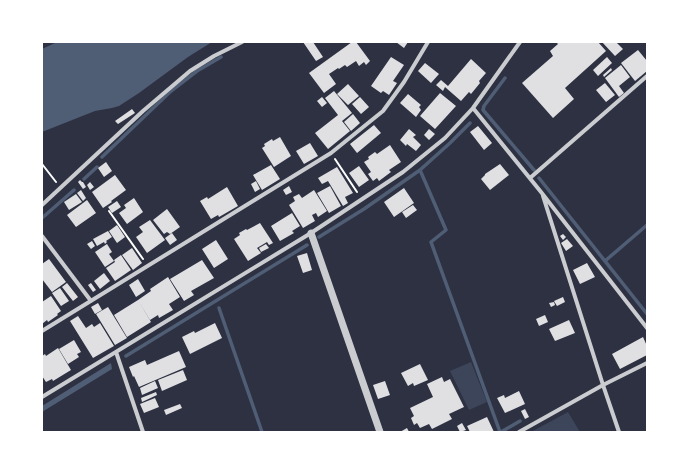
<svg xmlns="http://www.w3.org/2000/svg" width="689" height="474" font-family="Spectral,serif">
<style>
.green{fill:#3c4559}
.water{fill:#4f5d75}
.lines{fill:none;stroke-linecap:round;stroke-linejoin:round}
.stream{stroke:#4f5d75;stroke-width:3.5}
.building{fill:#e0e0e3}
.path{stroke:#fff;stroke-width:2}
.minor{stroke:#caccd0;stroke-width:4}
.tertiary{stroke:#caccd0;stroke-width:7}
</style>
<rect width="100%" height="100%" fill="#2d3142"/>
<path class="green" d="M471 362 487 402 469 410 450 371Z
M568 412 580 432H531Z"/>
<path class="water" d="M57 42H212L188 57 139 93 119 106 112 108 95 111 42 132V49Z
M111 363 112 369 42 412V406Z"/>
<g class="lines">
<path class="stream" d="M505 78 484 106 483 110 534 170
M102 157 171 91 197 71 221 57
M420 170 446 230 431 242 500 432
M539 178 647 314
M84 179 97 167
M42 218 74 190
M319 237 364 209 420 170 450 143 470 123
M605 261 647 225
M219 308 262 432
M126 356 307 245
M501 432 520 421"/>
</g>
<path class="building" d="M303 42H313L323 57 316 61Z
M352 42H356L370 61 366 65 364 62 359 66 356 61 347 67 345 65 339 69 338 68 329 74 336 84 324 93 309 73Z
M396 42H408L404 48Z
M556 42H598L606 51 565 88 574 99 553 118 522 83 553 56 550 51 558 44Z
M602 42H616L623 49 615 56Z
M638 50 647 61 646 67 647 71 635 81 621 63Z
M391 57 404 65 393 81 397 83 389 95 383 91 381 93 371 86Z
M607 57 612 63 598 76 593 70Z
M471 59 486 73 479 81 480 83 471 94 469 92 461 101 445 87 443 91 436 85 441 80 448 86Z
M425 63 439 74 431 83 418 71Z
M621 65 630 77 619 86 624 93 619 97 605 78Z
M611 68 612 70 604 77 603 75Z
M605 83 615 95 606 102 596 90Z
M348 84 359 96 348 105 337 94Z
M334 91 352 113 342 121 350 131 328 149 315 133 338 115 325 98Z
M440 93 456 106 435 129 420 116Z
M408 94 421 105 419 107 421 110 416 117 400 103Z
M322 97 327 103 322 107 317 101Z
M360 97 369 107 361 114 352 104Z
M132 109 135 113 118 124 115 121Z
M353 114 360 123 351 131 344 122Z
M374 125 381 133 357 153 350 144Z
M478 126 492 143 484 150 470 132Z
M409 129 416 135 413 137 421 145 416 151 407 144 406 146 400 140Z
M429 129 435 134 429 140 424 135Z
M280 137 291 156 274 167 262 148 265 146 264 144 272 139 273 141Z
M310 143 318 156 304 164 296 151Z
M390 145 401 162 389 170 391 172 379 181 377 178 373 181 368 174 371 172 364 162 369 159 368 157 375 152 377 154Z
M106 162 112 171 104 177 98 168Z
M500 164 509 175 490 190 481 179 485 175V174Z
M271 165 280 179 262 190 253 175Z
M359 166 369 180 359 187 349 173Z
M337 167 353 193 345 197 348 203 343 206 328 181 322 184 318 178Z
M115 175 126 190 111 201 112 202 103 208 92 192Z
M80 180 82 182H83L86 187 83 189 78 182Z
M256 181 260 189 255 192 251 184Z
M90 182 94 187 90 190 87 185Z
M289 186 292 192 286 195 283 190Z
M330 186 341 206 329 213 317 193Z
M227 187 238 206 219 217 218 215 211 219 200 201 207 197 208 199Z
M404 188 414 203 394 217 384 202Z
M81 190 86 198 83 201 77 193Z
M314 190 327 211 318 217 316 213 312 215 315 221 303 228 289 205 295 201 293 197 299 194 302 198Z
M76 194 82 202 69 210 64 202Z
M134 198 143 212 127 224 119 213 126 208 124 205Z
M87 200 96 213 76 227 67 215Z
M117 201 121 207 112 213 108 207Z
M413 205 417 210 406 218 402 212Z
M167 209 180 227 170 234 167 232 164 234 153 220Z
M292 213 300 226 292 231 294 233 280 241 271 226Z
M150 220 165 240 147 253 136 237 143 232 139 227Z
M260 223 273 243 269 245 267 242 257 248 261 253 248 261 234 239 240 235 239 233 246 229 247 230Z
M117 225 125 237 117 243 109 231Z
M108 231 112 237 106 241 107 242 105 244 104 242 97 246 93 239Z
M172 233 177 240 170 245 165 238Z
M563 234 566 237 563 240 560 236Z
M567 239 573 246 566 251 561 243Z
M216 240 228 259 214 268 202 249Z
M92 241 95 246 91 249 87 244Z
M107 244 112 252 109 254 114 261 105 267 95 252Z
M266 244 269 248 261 252 259 248Z
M132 248 142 263 133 270 122 255Z
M307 253 312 270 303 273 297 256Z
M121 255 131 270 115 281 106 268 115 262 114 260Z
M49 259 66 282 52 292 42 279V264Z
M202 260 214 278 191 291 194 295 184 301 170 279Z
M587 263 595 277 580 284 573 270Z
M104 273 110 281 100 289 94 281Z
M168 277 180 297 169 304 173 310 159 318 158 315 150 320 138 300 151 291 150 289Z
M138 279 145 291 136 297 129 285Z
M67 283 78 297 73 301 62 287Z
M91 283 96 290 93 292 88 285Z
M60 288 69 301 61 306 52 293Z
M51 296 61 311 57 314 58 315 48 322 47 320 42 324V302Z
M563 297 565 302 557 306 554 301Z
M138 300 151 322 127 337 114 315Z
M554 302 555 305 551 307 549 303Z
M98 303 102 310 95 314 91 307Z
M108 307 127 338 115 345 96 314Z
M545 315 548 322 539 326 536 319Z
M78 316 86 328 92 324 94 327 100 323 114 346 93 358 70 321Z
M569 320 575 333 555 341 549 329Z
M215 323 222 338 190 354 182 337 194 331 195 333Z
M643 337 647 346V355L620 369 612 354Z
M74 340 81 352 77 354 79 357 68 364 59 349Z
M58 348 71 370 53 381 52 379 46 382 42 376V356L45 354 46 356Z
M179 351 186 367 139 387 134 376 133 377 129 367 145 360 147 365Z
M420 364 428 380 414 386 413 383 408 386 401 373Z
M183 370 187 380 162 391 158 380Z
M442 377 444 382 450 379 464 407 449 414 452 419 432 429 429 424 420 428 417 423 414 425 411 418 414 416 410 408 433 397 427 384Z
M155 381 158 388 142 395 140 388Z
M385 381 390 395 378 399 373 385Z
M519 391 525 404 505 413 497 398 504 395 505 398Z
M156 392 157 395 142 402 141 398Z
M155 398 159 407 144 413 140 404Z
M180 404 182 408 166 415 164 410Z
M525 409 529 417 525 419 521 411Z
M487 417 494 432H470L467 426Z
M462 423 466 430 460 432 457 426Z
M407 428 409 432H400Z"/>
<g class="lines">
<path class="path" d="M335 159 357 192
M42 164 56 182
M109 211 143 259"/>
<path class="minor" d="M473 108 541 192 647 328
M530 178 647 76
M543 196 603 385 619 432
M42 205 143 111 190 71 214 56 242 42
M42 236 91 301
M42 331 331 153 383 111 404 82 428 42
M116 352 143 432
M42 397 311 233 403 172 445 138 473 108 520 42
M519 432 603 385 647 363"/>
<path class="tertiary" d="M311 233 380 432"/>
</g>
<rect width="689" height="474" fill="none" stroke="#ffffff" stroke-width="86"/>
</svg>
